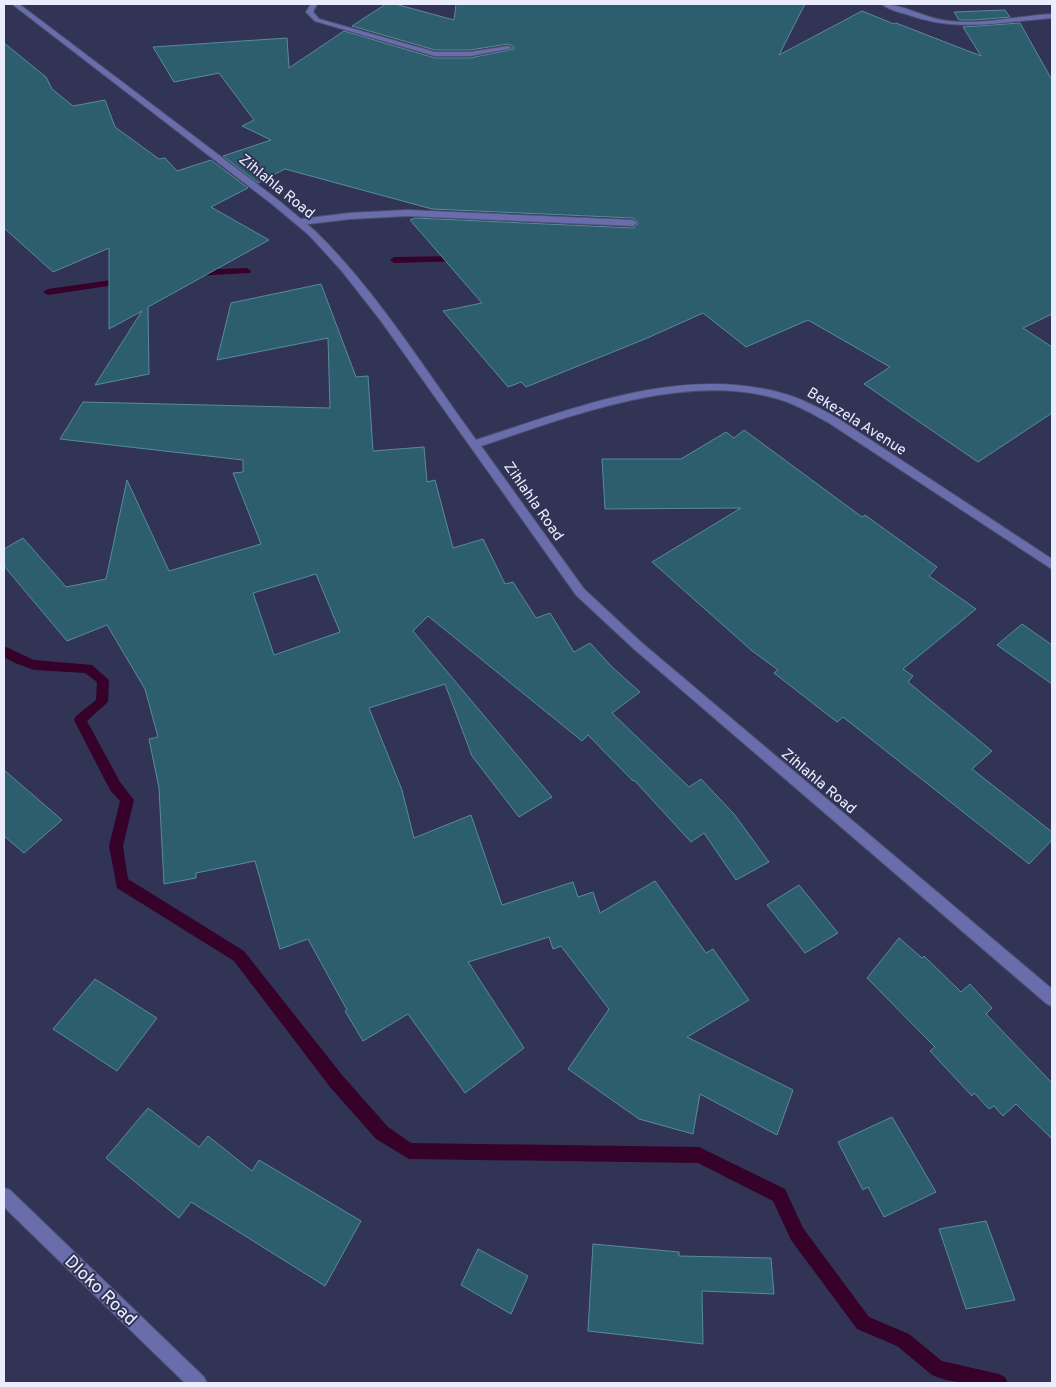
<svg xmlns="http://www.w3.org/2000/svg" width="1056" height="1387" font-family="Overpass,sans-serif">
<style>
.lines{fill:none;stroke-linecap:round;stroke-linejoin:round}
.stream{fill:#36022a;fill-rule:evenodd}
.building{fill:#2d5e6d;stroke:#598b9a;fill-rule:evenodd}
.service-casing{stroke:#4f5271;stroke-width:2}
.minor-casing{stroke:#4f5271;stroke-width:2}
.service{fill:#696dac;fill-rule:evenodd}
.minor{fill:#696dac;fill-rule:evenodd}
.labels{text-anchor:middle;stroke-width:4;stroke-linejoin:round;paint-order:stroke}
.street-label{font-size:15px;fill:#eaedfe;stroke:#323456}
.near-street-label{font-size:18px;fill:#eaedfe;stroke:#323456}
</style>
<rect width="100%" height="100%" fill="#323456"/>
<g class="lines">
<path class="stream" d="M460 256 464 259 463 261 394 263 390 260 394 257Z
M247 268 251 271 250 273 194 276 189 273 194 270Z
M125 278 130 281 128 283 48 295 43 292 48 289Z
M4 646 34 660 92 665 109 680 108 702 87 721 120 782 134 800 123 846 128 879 244 951 342 1075 388 1127 411 1143 699 1147 785 1189 803 1228 869 1317 909 1334 942 1361 999 1374 1005 1377 1008 1383C982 1383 956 1386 932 1375L897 1346 857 1329 791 1240 773 1201 698 1163 409 1159 376 1139 330 1087 234 961 117 888 109 846 120 801 110 790 74 720 76 716 96 700 97 682 85 673 34 670 15 663 4 657Z"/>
</g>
<path class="building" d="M386 4H395L454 20 456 4H805L779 55 862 11 894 24 896 23 981 56 963 27 1020 23 1052 80V314L1023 328 1052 347V413L978 462 864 384 890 367 808 320 746 347 703 313 645 339 526 387 521 382 508 387 443 311 482 303 410 220 415 218 633 228 638 224V222L633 218 432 209 285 169 258 183 223 156 271 140 242 126 254 120 219 73 174 82 153 47 287 38 289 68 344 31 435 58H470L514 49 513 46 508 44 470 50H435L352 26Z
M1005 10 1010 17 974 20H959L954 12Z
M4 43 46 77 52 89 73 106 105 100 115 127 159 159 165 158 177 171 211 160 248 188 211 207 269 240 148 307 149 374 95 385 142 311 109 329V248L53 272 4 228Z
M321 284 356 377 368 376 373 451 424 447 427 482 435 480 453 548 483 539 505 584 513 582 536 618 550 613 574 652 590 643 612 667 640 692 612 713 689 787 701 779 734 814 769 862 736 880 704 833 691 842 634 780 633 781 588 735 582 741 428 616 413 631 552 797 519 817 472 756 445 684 369 708 402 790 414 838 471 815 502 905 573 882 578 897 593 892 600 913 655 881 706 953 713 949 749 1000 687 1037 793 1090 777 1135 700 1094 693 1134 639 1119 568 1069 609 1009 561 946 553 949 549 937 468 962 524 1048 465 1093 408 1014 363 1041 345 1011 347 1010 308 939 280 949 255 861 196 873V878L164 884 159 788 149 739 158 737 145 689 107 625 67 641 4 566V549L23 538 66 587 106 579 127 480 169 571 261 544 233 473 243 472V460L60 439 83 402 330 408 328 338 217 360 231 303ZM316 574 340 632 274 655 253 593Z
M744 430 862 517 865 515 937 567 929 576 976 609 903 669 913 676 908 682 992 751 972 769 1052 832V840L1029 864 843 717 837 722 774 673 778 670 751 650 652 562 741 508 605 509 602 459H681L726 432 734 438Z
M1022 624 1052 645V684L997 645Z
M4 770 62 820 24 853 4 836Z
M799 885 838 933 805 953 767 905Z
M899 938 922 958 924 956 961 992 970 984 992 1008 986 1014 1052 1083V1139L1016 1104 1003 1116 994 1106 989 1109 974 1093 972 1096 930 1051 935 1047 867 978Z
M95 979 157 1018 117 1071 53 1029Z
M148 1108 199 1147 208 1136 252 1171 259 1160 361 1221 325 1286 191 1202 179 1218 106 1158Z
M892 1117 936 1192 884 1217 868 1187 863 1190 838 1142Z
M986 1221 1015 1300 966 1309 939 1229Z
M593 1244 679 1252V1256L771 1258 774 1294 702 1291 703 1344 588 1331Z
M478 1249 528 1276 511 1314 461 1285Z"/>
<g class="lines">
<defs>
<path id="service" d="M407 210 633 220 637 223 633 226 407 216 350 219 300 225 296 222 300 219 350 213Z"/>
<path id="minor" d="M12 4H19L278 200C291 211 304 221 316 232 378 293 425 370 476 440 572 409 680 365 781 393 801 398 819 408 837 418L1052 559V569L829 423C813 414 796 404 778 399 685 371 568 417 481 446L584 589 642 643 1052 989V1006L1047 1004 634 649 576 595 381 321 341 270 309 235 272 204Z
M311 4H317L313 12 319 19 435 52H470L508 46 512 48 470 56H435L315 21 306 12Z
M882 4C903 4 926 19 948 21 983 25 1018 16 1052 14V18C1000 22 957 33 906 14 898 12 887 9 882 4Z
M4 1188 10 1190 204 1377 207 1383H185L4 1207Z"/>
</defs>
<use href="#service" class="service-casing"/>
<use href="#minor" class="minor-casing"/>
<use href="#service" class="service"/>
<use href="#minor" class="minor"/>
</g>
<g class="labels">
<g class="street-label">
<text transform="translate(277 186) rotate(39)" y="5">Zihlahla Road</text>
<text transform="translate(857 421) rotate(32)" y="5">Bekezela Avenue</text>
<text transform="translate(534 501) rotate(55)" y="5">Zihlahla Road</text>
<text transform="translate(819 781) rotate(40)" y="5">Zihlahla Road</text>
</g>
<g class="near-street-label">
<text transform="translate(101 1290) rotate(44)" y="6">Dloko Road</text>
</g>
</g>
<rect width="1056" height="1387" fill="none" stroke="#eaedfe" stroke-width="10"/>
</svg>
